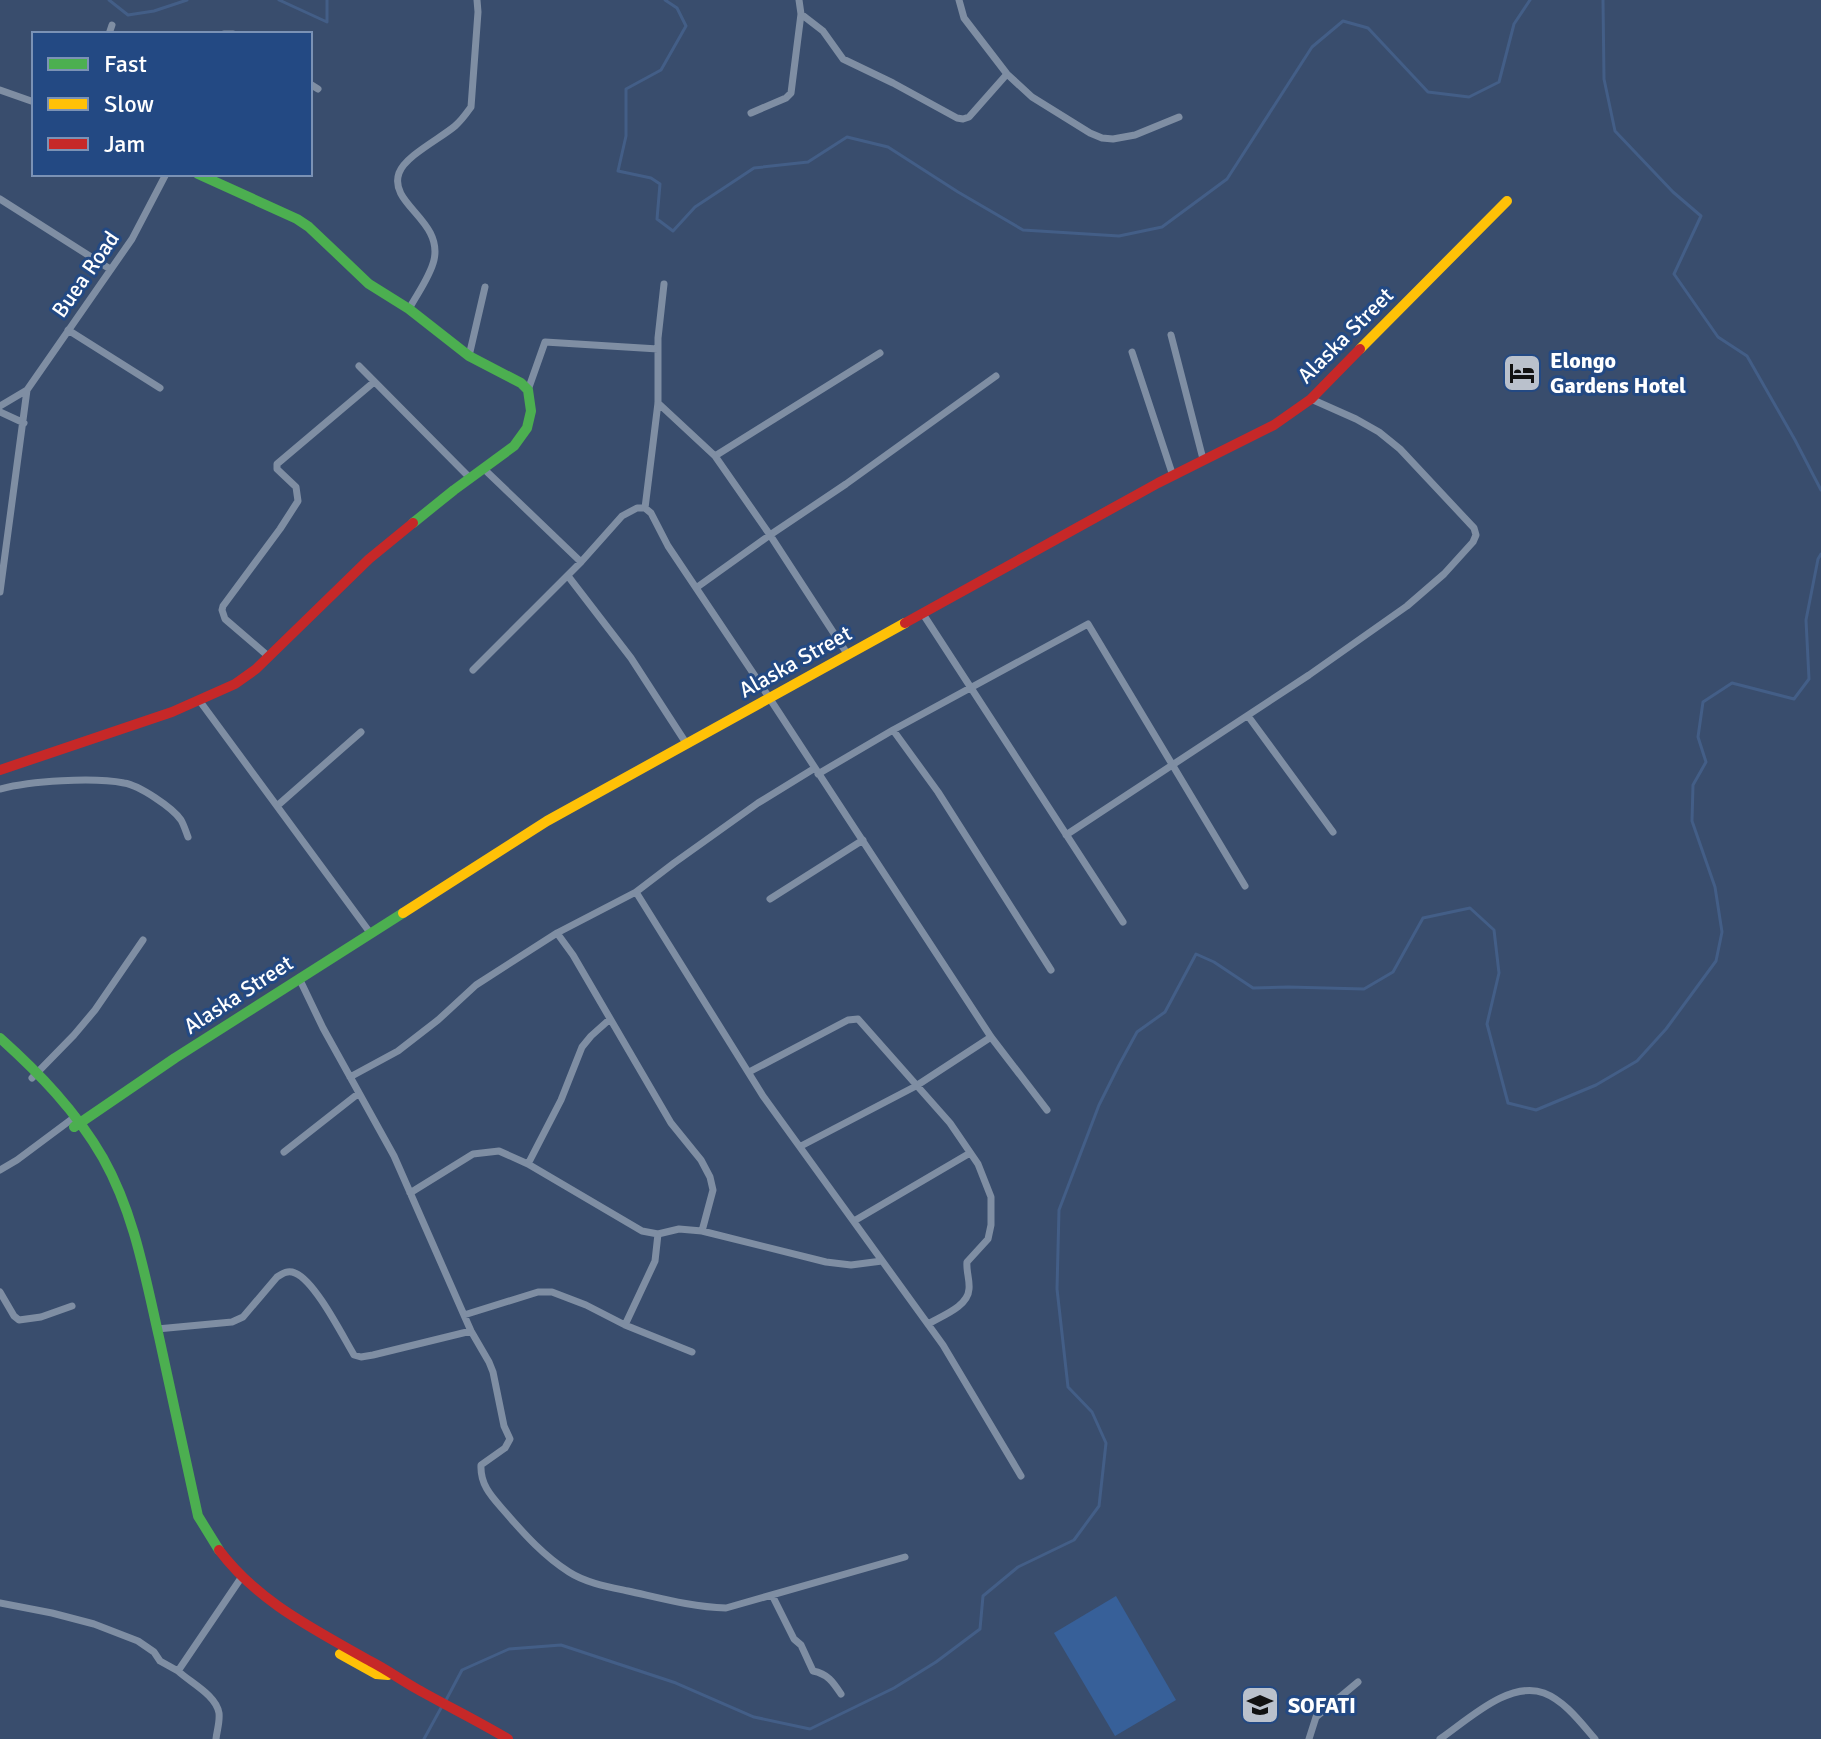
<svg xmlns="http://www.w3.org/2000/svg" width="1821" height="1739" font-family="Signika,sans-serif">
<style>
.green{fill:#376099}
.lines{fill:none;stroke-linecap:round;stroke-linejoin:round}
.stream{stroke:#435e87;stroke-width:3}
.street{stroke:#7f8ea3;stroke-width:7}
.fast{stroke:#4caf50;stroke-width:10}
.slow{stroke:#ffc107;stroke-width:10}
.jam{stroke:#c62828;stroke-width:10}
.labels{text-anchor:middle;stroke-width:6;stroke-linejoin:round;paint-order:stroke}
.street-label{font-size:22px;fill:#fff;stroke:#234983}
.poi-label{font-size:22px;font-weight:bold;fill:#fff;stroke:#234983;text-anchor:start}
</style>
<rect width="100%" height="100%" fill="#394d6d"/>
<path class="green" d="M1116 1596 1176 1700 1115 1736 1054 1633Z"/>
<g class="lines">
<path class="stream" d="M109 0 128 15 154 11 187 0
M279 0 327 22V0
M665 0 677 8 686 26 661 70 626 89V136L618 171 651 178 660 184 657 219 673 231 695 207 754 168 808 162 847 137 888 147 958 192 1023 230 1119 236 1162 227 1227 179 1312 47 1343 21 1368 28 1428 92 1469 97 1499 82 1514 24 1530 0
M1603 0 1604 79 1615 131 1673 192 1701 216 1674 274 1718 337 1747 356 1795 440 1821 490
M445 1702 462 1670 509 1649 561 1645 676 1683 754 1717 810 1729 894 1688 936 1662 980 1629 983 1596 1018 1567 1074 1540 1099 1506 1106 1443 1092 1412 1068 1387 1057 1289 1059 1210 1099 1105 1119 1065 1137 1032 1165 1012 1196 954 1214 962 1253 988 1288 987 1364 989 1393 972 1423 918 1470 908 1494 930 1499 973 1487 1024 1508 1103 1536 1110 1596 1085 1637 1061 1666 1029 1716 961 1722 932 1715 887 1692 821 1693 785 1706 762 1698 737 1703 702 1732 683 1794 699 1809 679 1806 620 1818 559 1821 554
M424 1739 441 1708"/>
<path class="street" d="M959 0 964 18 1007 74 1032 97 1090 133 1102 138 1113 139 1135 135 1179 117
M801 14 823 31 843 59 893 83 957 118 963 119 969 117 1007 74
M109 34 112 25
M224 34H233
M310 84 318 89
M0 90 34 102
M751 113 786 98 791 93 801 14 799 0
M0 199 110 269
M409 309C417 294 430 277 434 260 443 220 388 204 399 173 405 156 441 138 455 126 462 120 466 114 471 107L478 12 477 0
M68 330 160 388
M1171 335 1203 459
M1132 352 1173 476
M469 356 485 287
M359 366 470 478
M528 390 545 342 658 349
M658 403 715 456 770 535 848 655
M0 406 27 390 132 239 166 174
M0 412 24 423
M715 456 880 353
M484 469 581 562
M645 508 651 513 668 546 753 673 991 1037 1047 1110
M645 508 658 403V338L664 284
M568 576 631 658 686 743
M696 588 770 535 846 484 996 376
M0 592 27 390
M923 614 1123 922
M268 656 225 619 222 610 223 606 280 529 298 501 296 487 277 469V464L374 382
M473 670 581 562 622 516 637 508H645
M199 700 371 934
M1248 716 1333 832
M893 730 938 792 1051 970
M815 768 758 803 674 863 636 892 763 1096 943 1345 1021 1476
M818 774 893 730 1088 624 1245 886
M0 789C30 781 93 777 124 783 139 785 173 808 181 820 184 825 186 832 188 837
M277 806 361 732
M1066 835 1309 675 1407 606 1444 574 1473 542 1476 535 1474 528 1400 449 1379 432 1356 419 1311 399
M770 899 863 840
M557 933 636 892
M299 978 323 1028 394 1156 471 1331 489 1362 493 1372 504 1426 510 1439 505 1448 481 1465C480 1486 493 1498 506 1513 525 1535 544 1556 569 1572 586 1583 609 1587 628 1591 660 1598 692 1607 726 1608L905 1557
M749 1072 848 1020 858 1019 950 1123 978 1164 991 1197V1225L988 1239 967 1262C966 1271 970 1280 969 1289 968 1307 941 1316 928 1324
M350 1077 398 1051 438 1020 476 985 557 933 573 955 671 1123 701 1160 710 1177 713 1190 702 1231
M32 1078 74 1035 95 1010 143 940
M801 1146 916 1086 991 1037
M284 1152 359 1093
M528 1164 561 1100 582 1047 591 1036 610 1019
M0 1170 17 1160 76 1116
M410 1193 473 1154 499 1151 528 1164 642 1231 658 1234 679 1229 702 1231 826 1262 851 1265 882 1261
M854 1221 970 1153
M0 1292 14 1316 19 1320 41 1317 72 1306
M464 1315 538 1292H552L586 1305 625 1325 692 1352
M625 1325 655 1261 658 1234
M157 1329 232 1322 243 1317 277 1277C283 1273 288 1270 295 1273 315 1281 342 1335 354 1355L361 1357 373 1355 471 1331
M772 1595 794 1639 801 1645 813 1671C828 1674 833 1682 841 1694
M0 1603 52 1613 94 1624 138 1641 154 1652 160 1661 178 1671
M216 1739C217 1730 220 1722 219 1713 216 1695 191 1683 178 1671L241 1578
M1309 1739 1316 1717 1358 1682
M1440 1739C1468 1720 1509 1680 1544 1693 1565 1701 1581 1723 1595 1739"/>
<path class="fast" d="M198 174 297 219 309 227 369 284 409 309 469 356 521 383 528 390 531 411 527 428 514 446 454 490 413 523
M0 1038C39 1073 76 1111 103 1158 134 1213 145 1276 159 1337 172 1397 185 1456 198 1516L219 1550
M74 1127 175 1058 403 913"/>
<path class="slow" d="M1360 349 1507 201
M403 913 547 821 905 623
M340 1654 376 1674 388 1675"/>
<path class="jam" d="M905 623 1158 483 1274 425 1311 399 1360 349
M0 770 172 712 235 684 256 669 369 559 413 523
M219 1550C258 1602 314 1629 370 1661 386 1669 401 1680 417 1689 447 1706 478 1721 508 1739"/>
</g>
<defs>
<symbol id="hotel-square" viewBox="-11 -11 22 22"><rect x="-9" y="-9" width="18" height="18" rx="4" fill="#bac1cc" stroke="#234983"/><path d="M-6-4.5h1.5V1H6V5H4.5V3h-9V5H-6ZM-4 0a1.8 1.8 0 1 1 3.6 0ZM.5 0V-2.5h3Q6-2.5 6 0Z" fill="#111"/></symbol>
<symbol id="university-square" viewBox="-11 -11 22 22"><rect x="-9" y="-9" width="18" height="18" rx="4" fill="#bac1cc" stroke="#234983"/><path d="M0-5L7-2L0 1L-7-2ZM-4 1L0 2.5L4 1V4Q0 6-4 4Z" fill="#111"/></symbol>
</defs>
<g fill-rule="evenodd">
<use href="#hotel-square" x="1500" y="351" width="44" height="44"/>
<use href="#university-square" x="1238" y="1683" width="44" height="44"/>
</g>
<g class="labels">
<g class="street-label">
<text transform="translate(85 274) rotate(-55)" y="8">Buea Road</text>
<text transform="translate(1345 335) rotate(-45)" y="8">Alaska Street</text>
<text transform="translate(795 661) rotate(-29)" y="8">Alaska Street</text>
<text transform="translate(238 994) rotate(-33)" y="8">Alaska Street</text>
</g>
<g class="poi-label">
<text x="1550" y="368">Elongo<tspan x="1550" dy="25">Gardens Hotel</tspan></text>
<text x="1288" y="1713">SOFATI</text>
</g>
</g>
<rect x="32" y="32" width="280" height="144" fill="#234983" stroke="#7b92b5" stroke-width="2"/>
<rect x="48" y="58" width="40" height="12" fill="#4caf50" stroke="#7b92b5" stroke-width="2"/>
<text x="104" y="72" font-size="24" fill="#ffffff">Fast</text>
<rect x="48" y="98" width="40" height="12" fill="#ffc107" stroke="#7b92b5" stroke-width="2"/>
<text x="104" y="112" font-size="24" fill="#ffffff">Slow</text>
<rect x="48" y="138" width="40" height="12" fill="#c62828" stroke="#7b92b5" stroke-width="2"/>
<text x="104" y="152" font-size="24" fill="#ffffff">Jam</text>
</svg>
